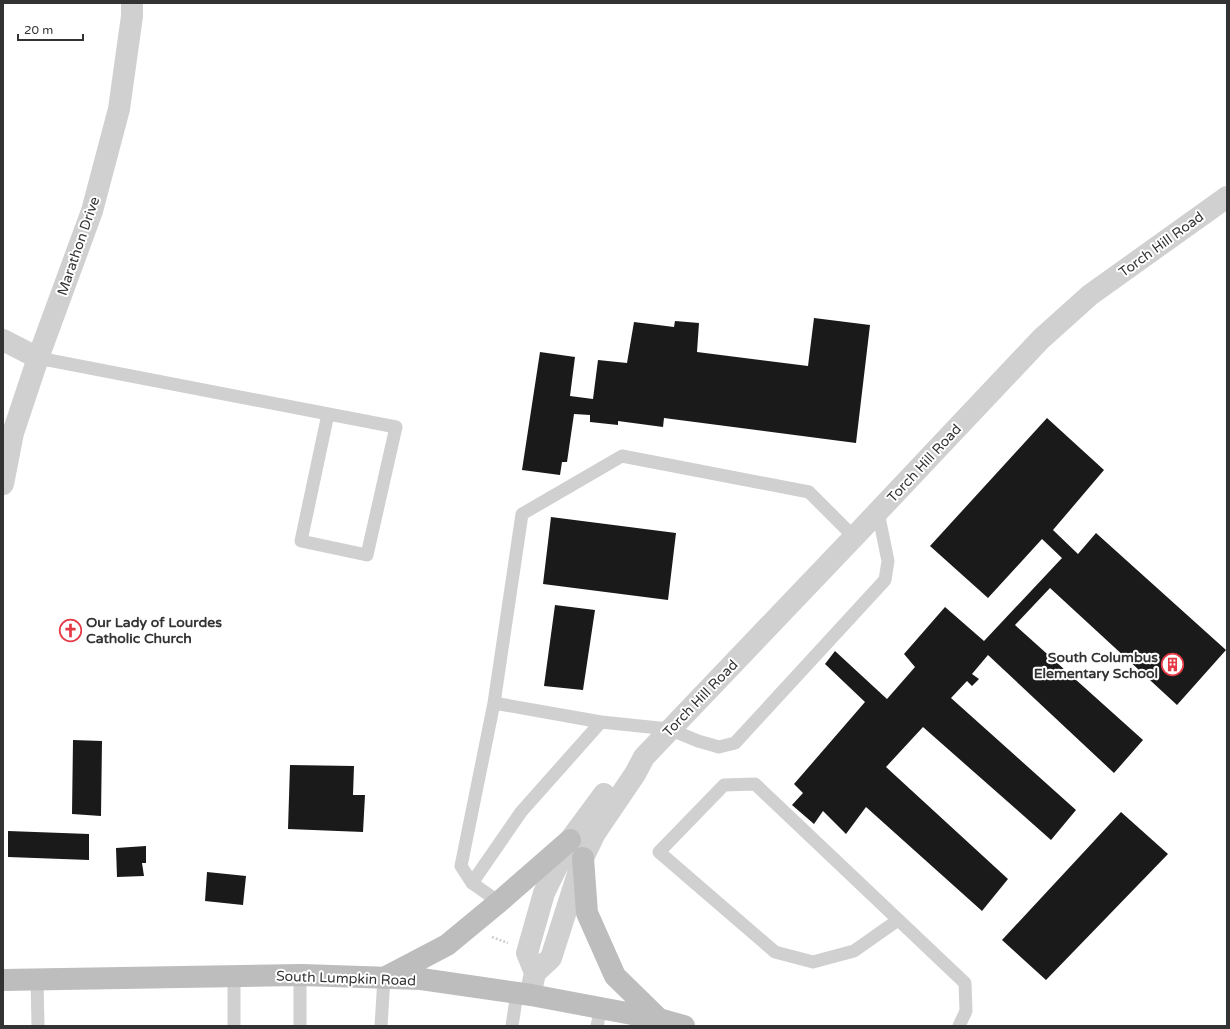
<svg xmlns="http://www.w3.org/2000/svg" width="1230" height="1029" font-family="'Varela Round',sans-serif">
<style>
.building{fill:#1a1a1a}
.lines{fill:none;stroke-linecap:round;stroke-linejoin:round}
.path{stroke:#cdcdcd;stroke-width:2.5;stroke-dasharray:2 2;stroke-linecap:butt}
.service{stroke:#d0d0d0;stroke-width:13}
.minor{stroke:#d0d0d0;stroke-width:22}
.secondary{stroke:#bdbdbd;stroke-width:22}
.labels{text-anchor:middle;stroke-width:4;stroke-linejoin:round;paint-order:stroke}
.street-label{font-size:14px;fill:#333;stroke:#fff}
.poi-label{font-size:14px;font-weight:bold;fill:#333;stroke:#fff;text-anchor:start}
</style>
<rect width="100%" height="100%" fill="#fff"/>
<path class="building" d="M814 318 870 325 856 443 664 418 663 427 618 421V425L590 422V415L574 414 567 462H562L560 475 522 470 540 352 575 357 570 396 593 399 598 360 627 363 634 322 674 327 675 321 699 323 697 352 808 366Z
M1047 418 1104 470 1053 530 1078 554 1096 533 1226 650 1177 705 1050 588 1015 625 1143 740 1114 773 988 655 972 674 979 679 972 686 967 681 951 698 1076 810 1051 840 923 727 886 767 1008 879 982 911 866 807 846 834 823 811 814 824 792 805 803 793 794 784 865 702 825 664 835 651 887 699 915 667 904 654 945 607 984 641 1062 558 1042 539 988 598 930 546Z
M551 517 676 533 668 600 543 584Z
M555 605 595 610 583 690 544 686Z
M73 740 102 741 101 816 72 814Z
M290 765 354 766 353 795H365L363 832 288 829Z
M1121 812 1168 854 1046 980 1002 940Z
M8 831 89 834V860L8 857Z
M146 846V863H142L144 876 117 877 116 848Z
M207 872 246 876 243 905 205 901Z"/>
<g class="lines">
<path class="path" d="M492 937 508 943"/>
<path class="service" d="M38 358 396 427 367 555 301 541 328 414
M494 703 601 722 669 729 698 741 719 747 735 743 885 580 888 561 878 512
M472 883 521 812 601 722
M499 902 472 883 461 866 494 703 522 514 622 456 809 492 854 537
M898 920 854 951 813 962 775 952 659 852 724 785 755 784 965 983 966 1011 959 1026
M234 976V1026
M37 979 38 1026
M300 1026V975
M381 1026 384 978
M512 1026 517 993
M597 1026 601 1008"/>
<path class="minor" d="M3 340 38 358
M3 484 13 433 38 358 92 211 119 109 132 16V3
M535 973 551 958 583 858 595 833 635 774 644 757 854 537 1041 339 1090 295 1227 197
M532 987 535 973 527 953 544 893 570 840 604 794"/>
<path class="secondary" d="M583 858 587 913 615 976 659 1019
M384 978 447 945 499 902 570 840
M3 980 302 975 421 979 531 995 659 1019 684 1026"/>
</g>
<defs>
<symbol id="church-ring" viewBox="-11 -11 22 22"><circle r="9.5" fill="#fff" stroke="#e63946" stroke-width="1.5"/><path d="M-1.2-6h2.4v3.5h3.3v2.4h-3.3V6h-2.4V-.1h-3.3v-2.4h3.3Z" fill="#e63946"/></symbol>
<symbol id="building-ring" viewBox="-11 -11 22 22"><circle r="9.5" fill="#fff" stroke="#e63946" stroke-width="1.5"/><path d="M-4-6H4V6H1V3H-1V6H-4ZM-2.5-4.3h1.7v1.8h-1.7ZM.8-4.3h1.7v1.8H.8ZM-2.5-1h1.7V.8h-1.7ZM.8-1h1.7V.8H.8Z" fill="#e63946"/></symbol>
</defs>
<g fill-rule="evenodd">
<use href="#church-ring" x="58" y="618" width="25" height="25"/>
<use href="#building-ring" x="1160" y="652" width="25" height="25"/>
</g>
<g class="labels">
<g class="street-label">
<text transform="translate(1161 244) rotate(-36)" y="5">Torch Hill Road</text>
<text transform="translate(78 246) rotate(-71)" y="5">Marathon Drive</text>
<text transform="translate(924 463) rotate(-47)" y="5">Torch Hill Road</text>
<text transform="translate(700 698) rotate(-46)" y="5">Torch Hill Road</text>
<text transform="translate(346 978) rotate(2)" y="5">South Lumpkin Road</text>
</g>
<g class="poi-label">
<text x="86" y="627">Our Lady of Lourdes<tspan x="86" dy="16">Catholic Church</tspan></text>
<text x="1158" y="662" text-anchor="end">South Columbus<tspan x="1158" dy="16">Elementary School</tspan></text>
</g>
</g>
<rect width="1230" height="1029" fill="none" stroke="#333333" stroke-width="8"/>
<path d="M18 34v6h65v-6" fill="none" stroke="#333333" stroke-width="2"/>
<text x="24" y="34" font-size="12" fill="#333333" stroke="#ffffff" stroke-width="3" paint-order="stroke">20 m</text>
</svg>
